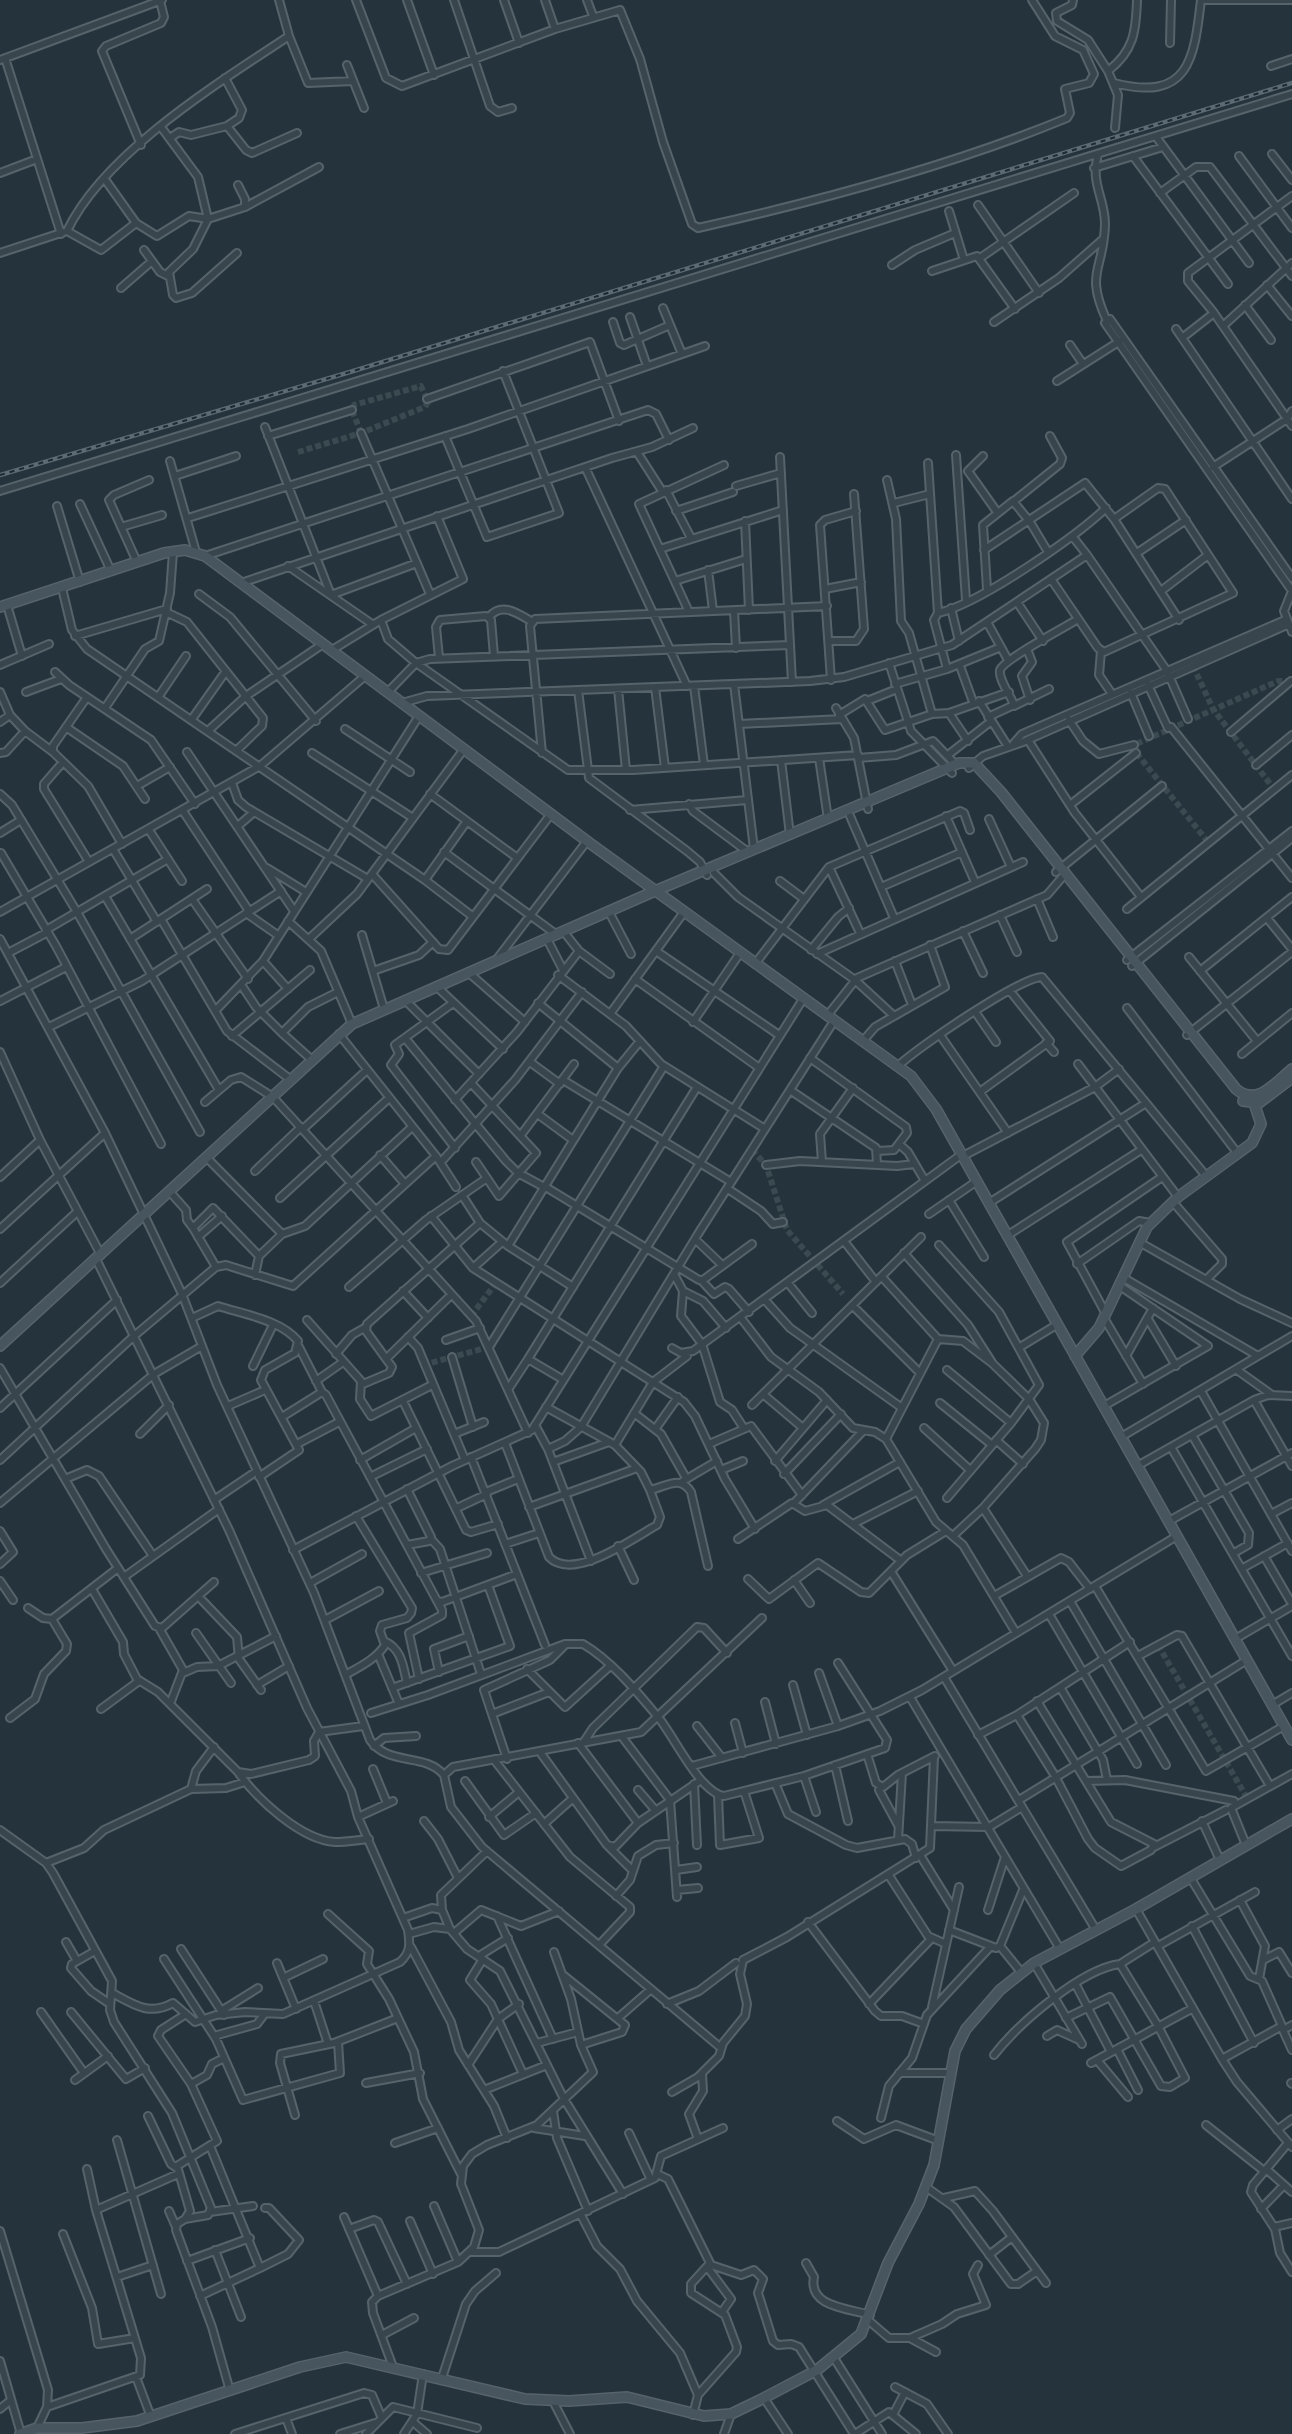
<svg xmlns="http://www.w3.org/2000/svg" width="1292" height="2434" font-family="'Source Sans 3',sans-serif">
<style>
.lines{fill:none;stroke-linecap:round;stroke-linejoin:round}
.street-tunnel{stroke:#3b4951;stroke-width:6;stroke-dasharray:6 3;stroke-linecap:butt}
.street-casing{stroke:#57636b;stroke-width:10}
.secondary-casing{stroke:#57636b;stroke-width:12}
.street{stroke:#39454d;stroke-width:6}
.secondary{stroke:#47555f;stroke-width:9}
.rail-casing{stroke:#5b6a73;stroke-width:4.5}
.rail{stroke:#1e2a32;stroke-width:2;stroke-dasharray:5;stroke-linecap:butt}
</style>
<rect width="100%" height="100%" fill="#25343c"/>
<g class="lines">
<path class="street-tunnel" d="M298 452 361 433 425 407 428 402 421 386 354 405 352 410 361 433
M1193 666 1213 709 1274 789
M1208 842 1134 750V745L1278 681H1292
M752 1150 766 1165 787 1230 843 1294
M471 1316 496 1283
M423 1365 489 1347
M1158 1645 1247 1798"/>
<defs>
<path id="street" d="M356 0 386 78 402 86 555 29 620 10 640 59 663 142 692 224 698 228C818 201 953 165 1067 118L1070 113 1065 89 1089 83 1094 74 1083 50 1055 36 1032 0
M407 0 434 75
M454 0 490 106 498 112 512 108
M504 0 519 43
M545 0 555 29
M587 0 593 16
M1073 0 1072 5 1056 13 1057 21 1088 40 1108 71 1118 95 1115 128
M1201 0H1292
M289 36 308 83 353 81
M1170 43 1171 0
M5 58 61 234
M0 60 162 0
M347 65 364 108
M1271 66 1292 59
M1108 71C1134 51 1136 31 1137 0
M225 78 242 110 239 118 227 126
M1114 83C1189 102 1194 60 1201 0
M161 127 198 177 208 219 245 207V199L238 185
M170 138 179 132 191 135 227 126 246 150 252 153 297 133
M1157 138 1249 263
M141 145 102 51 106 46 161 23 164 17 160 1
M1098 154C1090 184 1105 198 1105 224 1104 271 1084 271 1107 321
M1272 154 1292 180
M1133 156 1228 284
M1239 156 1292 228
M1094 168 1163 147
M0 173 37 159
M1160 193 1196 167H1210L1292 276
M978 205 1039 293
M245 207 319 167
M949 211 964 260
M136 223 157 236 189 216 208 219 193 249 169 272 173 295 176 298 192 293 237 253
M67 231 101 250 136 223 104 178
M144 250 160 272 168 276
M0 253 67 231C104 153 218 83 289 36L279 0
M980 258 1074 193
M892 265 915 250 955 233
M932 271 977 256 1015 309
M1267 285 1292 316
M121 288 152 261
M1245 305 1271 340
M663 308 682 354
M1214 313 1188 281V273L1292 196
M630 317 647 366
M613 322 620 343 624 345 670 325
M994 322 1059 278 1102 240
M1223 326 1292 263
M1176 329 1292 499
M1182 338 1214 313 1292 426
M1070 345 1083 364
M1057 381 1120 341
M427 399 590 342 619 421
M265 427 331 595 417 563
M361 433 430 594
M268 436 352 410
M445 436 487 537 559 513 503 371
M637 452 662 491
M956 455 966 600
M983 456 968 471 997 512
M780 457 792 682
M170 461 196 552
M928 463 938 613C979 604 1074 538 1106 508
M585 467 687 686
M1213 467 1287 419 1292 411
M175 476 236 456
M736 486 781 473
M666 490 691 538
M0 491 1292 94
M1014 501 1060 464 1062 458 1050 436
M894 503 930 494
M80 504 111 571
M57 506 80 582
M676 511 733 492
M188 518 468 429 705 346
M745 521 749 610
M121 527 162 515
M1073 537 1087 555
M660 549 783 510
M984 550 1085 483 1114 519 1179 620
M1137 553 1186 520
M205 556 648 410 656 414 669 440
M137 562 109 500 114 495 149 480
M288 566 372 624
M708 570 713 611
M1051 579 1098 648 1104 652 1233 593 1165 489 1158 488 1114 519
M675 581 746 559
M241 583 612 458 652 447 693 428
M62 588 72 630 87 649 425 880
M825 589 861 582
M987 589 983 525 1013 501 1030 522 1048 552
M1161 591 1208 555
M1292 591 1105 323 1110 319 1292 578
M1292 591 1284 611 1292 632
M199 594 230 617 316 721
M1017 602 1043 641
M7 605 22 656
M951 608 959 641
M734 611 736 648
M166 612 187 622 263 718 262 726 237 750
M689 612 639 504 724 465
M489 617C502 602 517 613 531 621
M381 620 388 639 416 663 568 770H633L858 755
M987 622 1008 660
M75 636 167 609
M829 641H856L864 629 854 494
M1027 649 1032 662 1022 676 1030 700
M332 650 381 620 463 579 437 516
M1101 651 1099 675 1112 694
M439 658 436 627 440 620 486 616 491 620 494 656
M889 663 911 731 952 773
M0 665 49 644
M960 666 973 702
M947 669 1001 647
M55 672 69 685 151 740 195 804
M831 680 820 525 825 520 856 511
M734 684 754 849
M895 684 947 669 934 620 938 613
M1148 685 1168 728
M694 686 704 765
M655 687 665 768
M618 689 626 770
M578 690 589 778 687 851 700 862 707 875
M0 692 10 715
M26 692 61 679
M388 692 416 663 430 659 790 645
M1131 693 1149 736
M159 696 186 656
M87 697 53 746V752L88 786 122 844
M867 701 897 689
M979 701 1007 745
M402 703 427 696 810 681 844 677 952 645 1087 555 1167 671 1188 719
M1014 706 1049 689
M105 708 145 649 159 641 170 593 173 552
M836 708 854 738 868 809
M949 713 968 741
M932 714 949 713 1009 692
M839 715 865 699 885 730 932 714 909 633 901 621 896 519 887 480
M988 717 1014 705C1011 696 998 679 1000 670 1004 659 1064 628 1078 619
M192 719 226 671
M1069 720 1083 741 1099 754 1134 745
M0 722 10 715 25 731
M739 724 842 719
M66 727 123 766 145 799
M1171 727 1292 878
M345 729 410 772
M209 730 246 696 323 644
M1231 732 1291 681
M1028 740 1075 813 1141 897
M1014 743 1022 734 1285 620
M187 752 294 911
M0 753 6 752 25 731 53 752
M312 753 413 818
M542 753 530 626 535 619 827 606
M948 755 990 722
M819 758 828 819
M858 758 896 755 933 741 956 765
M781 760 790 835
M63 762 44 784V789L89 862
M1256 765 1292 735
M969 768 983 756 1023 742 1287 625
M232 783 238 800 246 807 368 879
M137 786 170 767
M0 794 12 805 77 912 200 1132
M430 794 516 857
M689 804 693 811 748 852
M1070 805 1136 753
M630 810 747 800
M183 811 249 911
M850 816 894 918
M946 816 975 882
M989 819 1011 867
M467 821 425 880 472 916
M238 826 254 812
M149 830 182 881
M0 833 21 820
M113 849 157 922
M444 852 557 935
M1 853 56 946 161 1144
M829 867 860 933
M267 868 306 892
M1056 872 1162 786
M714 873 738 897 855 980 894 1016
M372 874 439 949 448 950 551 814
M780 881 804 899
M881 887 962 852
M105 896 219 1090
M192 899 248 979
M1037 899 1053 937
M1127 909 1292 775
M0 912 260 766 365 676
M609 912 631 954
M246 913 279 936
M1000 915 1017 952
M1267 918 1292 949
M161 919 227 1031 291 1080
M288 921 321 951 352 1024
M46 930 168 859
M963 931 983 973
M362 935 384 1009
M310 938 357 894 464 749
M0 939 105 1133 182 1294 217 1385 314 1593 370 1740C389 1767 425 1752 444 1775
M130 939 207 889
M547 939 563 970
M811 950 838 917 849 908
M579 951 610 974
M656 951 779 1035
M8 953 48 932
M817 954 1023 862
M1189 957 1257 1041
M497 959 587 841
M1127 960 1292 831
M263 961 288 989
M895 961 912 1005
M755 964 829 867 960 811 964 813 970 830
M1132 966 1292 838
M373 971 419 955 433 942
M1200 971 1292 897
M469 973 525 1022
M558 975 626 1026 661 1064 765 1129
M635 979 758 1067
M242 986 256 1007 282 1033 308 1007 338 992
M436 986 503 1049
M405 1000 479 1074
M0 1001 66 967
M453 1003 395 1045 399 1054 391 1065 455 1148
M538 1003 618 1068
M1127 1008 1238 1154
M216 1010 263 961 419 716
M976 1013 996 1042
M610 1014 684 912
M827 1016 857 978 1047 895 1065 874
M693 1022 740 953
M49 1027 142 981 281 891
M282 1033 312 1060
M339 1034 436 1156 456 1187
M940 1035 1008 1133
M1187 1035 1292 952
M232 1036 310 970
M405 1038 506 1161 518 1173 544 1187
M863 1041 875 1027 945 987 930 945
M1046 1043 1054 1052
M0 1052 40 1140 101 1255
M1242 1054 1292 1013
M810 1058 906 1127 907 1133 894 1150 878 1151
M530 1062 560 1084
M1078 1064 1178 1197
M898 1066C918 1047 1019 978 1042 977L1146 1103 989 1203
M563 1080 731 1182
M471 1083 536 1153 499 1196 476 1162
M790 1090 876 1148 877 1164
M981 1091 1050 1041 1010 991
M455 1100 517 1032 579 951 564 932
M205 1102 231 1080 241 1077 273 1097 476 1321 528 1433
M1146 1103 1206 1176
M539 1115 573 1140
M303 1129 367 1070
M521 1135 574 1064
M899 1144 908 1152 925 1181
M380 1155 405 1184
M963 1156 1095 1087 1119 1069
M207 1158 282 1234 259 1256 213 1208 193 1228 216 1267
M441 1162 515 1080 582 992
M822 1162 820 1134 853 1088
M766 1165 800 1161 897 1166 914 1164
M255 1171 301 1127
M0 1177 40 1140
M544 1186 699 1280H703L752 1244
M728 1189 761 1211 773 1224 783 1222
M170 1192 186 1210 187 1220 193 1228
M462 1195 480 1223 508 1246
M280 1198 389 1098
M949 1200 984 1257
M1173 1202 1222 1259V1264L1206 1280
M929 1214 977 1181
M431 1216 473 1268 684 1402 695 1416 725 1479 755 1529
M0 1229 105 1133
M282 1234 305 1226 412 1127
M1008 1235 1141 1150
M198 1237 222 1216
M695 1239 721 1264
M844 1241 876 1282
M1139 1242 1240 1299 1292 1323
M939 1245 999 1312 1039 1385 1011 1423 947 1498
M904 1253 968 1325 993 1364 1029 1399 1044 1423 1041 1440 1035 1449 983 1508 954 1535
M96 1259 229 1530 307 1708 351 1791 358 1817 408 1930C410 1944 411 1952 400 1962L283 2014 245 2012 216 2015 195 2022 173 2003C149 2016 134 2005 112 1993
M1077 1264 1139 1221 1151 1223
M473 1268 502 1242
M674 1274 683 1291 681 1316 702 1344 720 1402 732 1410 743 1427
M255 1275 259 1256
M882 1277 938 1339 886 1439
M1124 1278 1258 1356
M701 1280 714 1294 725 1287 729 1289 749 1312
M0 1283 77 1212
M788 1283 812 1313
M349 1287 426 1220 487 1178
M573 1287 508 1246 618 1068 640 1041
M403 1291 428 1318
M683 1291 703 1301 726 1328
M765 1300 790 1328 902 1408
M853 1306 920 1373
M1106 1314 1067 1242 1162 1177
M192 1318 218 1306C243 1314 281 1320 298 1341L295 1353 265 1370 261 1380 299 1450 259 1477
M741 1318 771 1357 819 1392 853 1428 875 1432 886 1439 936 1522 963 1545 1016 1633
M1104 1318 1143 1384
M1148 1319 1176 1366
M307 1320 361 1381 360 1399 371 1416 432 1385
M408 1337 418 1348 465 1460
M938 1339 963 1341 992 1363
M446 1340 480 1328
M299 1347 322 1392
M489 1347 664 1066
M1020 1347 1058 1324
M672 1348 681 1353 693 1351 962 1154
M336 1354 352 1335 366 1327
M1126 1356 1153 1308
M452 1357 473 1427
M387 1358 451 1295
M253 1366 273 1325
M0 1368 106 1549 155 1626 162 1628 214 1582
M947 1370 1011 1423
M1237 1370 1272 1395
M562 1379 528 1359 697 1087
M316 1381 343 1362
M363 1384 389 1373 392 1367 366 1331 367 1324 480 1223
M509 1388 528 1359
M1201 1391 1292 1551
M764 1395 803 1428
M1254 1400 1268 1395 1292 1396
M403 1401 466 1530 471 1532 498 1524
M940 1403 992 1445
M752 1405 921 1237
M228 1406 265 1390
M1104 1406 1208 1346 1120 1286
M546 1407 615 1445 641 1472 650 1490C666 1487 680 1474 691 1492L708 1566
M0 1408 117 1300
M634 1413 661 1434 686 1478
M282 1417 322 1392 326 1395 442 1610V1615L409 1633 419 1679
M535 1425 548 1449 591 1561
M656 1428 678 1397
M924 1428 970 1470
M140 1434 169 1405
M454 1434 484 1422
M1192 1435 1249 1533 1248 1545 1234 1553
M1121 1437 1292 1336
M996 1440 1023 1464
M505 1443 549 1557C573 1582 632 1539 657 1525L660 1517 650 1490
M297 1444 339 1422
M709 1444 751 1426 802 1495
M615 1445 653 1382 687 1356
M1171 1447 1292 1656
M548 1449 565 1441 581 1427 698 1234 834 1021
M471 1457 545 1645
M0 1460 134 1336 216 1267 226 1265 293 1286 436 1156
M360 1460 416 1428
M775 1461 827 1400
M553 1462 609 1442
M1137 1466 1254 1400 1292 1466
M721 1470 743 1461
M784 1474 841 1414
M370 1477 427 1449
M65 1479 87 1470 99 1476 153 1556
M683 1481 717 1461
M486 1492 518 1479
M214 1500 257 1471
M0 1503 154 1374 202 1346
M794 1503 862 1432
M823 1505 900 1462
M529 1507 637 1468
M457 1508 487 1494
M983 1508 1027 1576
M1271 1514 1292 1503
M1169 1521 1292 1453
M853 1524 918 1491
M0 1531 13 1552 0 1564
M431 1539 440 1549 481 1674
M738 1539 792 1503 805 1511 827 1505 900 1560
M505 1544 539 1533
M407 1545 429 1541 431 1537 407 1489
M618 1546 634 1580
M293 1550 452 1466 532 1430 803 999
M1264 1556 1292 1604
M1243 1568 1288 1543
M421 1573 487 1553
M892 1573 953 1671
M124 1577 219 1509
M748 1579 769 1599 818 1563 861 1592 869 1593 907 1555 946 1531
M794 1580 810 1603
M0 1581 13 1600
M310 1583 362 1554
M1095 1586 1206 1771 1284 1726
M92 1589 123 1642 124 1654 137 1679 158 1692 238 1772 251 1774 309 1760 315 1756 314 1741 319 1732 363 1726
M198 1596 237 1637 239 1659 261 1690
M994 1596 1061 1558 1069 1562 1090 1589
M437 1601 442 1602 517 1574
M1070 1601 1166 1765
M28 1608 43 1618 52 1619 118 1568
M1049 1614 1137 1764
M325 1620 379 1591
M159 1628 183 1670 170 1704
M196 1633 231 1683
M1235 1639 1292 1606
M384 1641C402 1649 403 1666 407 1683
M378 1654 399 1704
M1138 1656 1177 1635 1182 1636 1270 1786
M527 1669 565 1707 610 1666
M439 1672 434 1649 469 1636
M183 1673 197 1667 218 1666 276 1636
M819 1673 838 1726
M347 1674C361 1666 376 1659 385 1645L380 1631 382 1625 407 1618 411 1613 412 1608 356 1516
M944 1677 1096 1930
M257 1685 289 1666
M793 1685 807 1735
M1060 1687 1103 1760 1107 1780
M392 1688 510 1646 488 1585
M910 1697 1060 1949
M765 1702 776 1744
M1272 1705 1292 1693
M101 1709 139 1681
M371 1713 428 1695 565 1644H583C612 1661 637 1692 658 1717 674 1736 700 1793 724 1796L804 1776 885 1748 887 1740 838 1663
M492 1714 549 1692
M1017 1715 1055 1776 1088 1839 1095 1848 1121 1866 1151 1850 1154 1844 1111 1822 1037 1701
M10 1718 35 1699 44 1674 66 1651 67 1644 52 1619
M735 1723 743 1753
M697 1726 722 1758
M978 1735 1017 1715 1130 1642
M623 1738 670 1800 677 1897
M578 1743 638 1823 701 1780
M583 1743 593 1728 697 1627 704 1628 727 1653
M374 1746 384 1738 416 1736
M540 1752 607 1845 615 1847 638 1823
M867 1754 876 1783 883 1787 898 1775 935 1756
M507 1759 484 1690 550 1660 564 1646
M495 1761 570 1857 630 1907V1912L600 1944
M835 1765 848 1821
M692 1766 838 1726 880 1711 922 1690 1177 1536
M373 1769 387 1803
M238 1772C257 1799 301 1840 335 1842 346 1842 358 1840 369 1839
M804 1776 816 1812
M465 1781 504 1835 536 1813
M1086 1781 1125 1780 1234 1801 1236 1804
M775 1783 788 1814 846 1845 857 1848 905 1839 912 1844 916 1858
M694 1784 697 1845
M191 1789 196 1771 214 1747
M638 1790 656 1811
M879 1790 898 1825
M718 1795 720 1845 759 1838 744 1791
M1019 1800 1247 1660
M358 1817 393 1801
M489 1817 519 1792
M424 1821 438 1839 458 1878
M1202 1821 1220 1860
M544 1824 572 1799
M932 1826 989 1827 1022 1807
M0 1830 46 1863 53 1873 112 1981 110 2010 114 2022 172 2113 211 2208 208 2215 185 2219
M898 1840 902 1773
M1246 1845 1231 1808 1292 1774
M608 1846 631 1869
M1154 1847 1226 1810
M920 1855 954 1910
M46 1863 84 1848 104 1830 191 1789 226 1788 245 1782
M676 1870 697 1867
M888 1874 928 1936 946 1944
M1190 1877 1250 1976 1262 1981 1282 2026 1222 2059
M677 1890 698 1888
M616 1896 630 1880 638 1856 656 1845 674 1843
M1240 1900 1265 1946 1259 1979
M1136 1909 1222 2059 1237 2082 1292 2147
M988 1910 1005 1857
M328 1914 369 1951 367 1964 389 1999 414 2052 423 2099 461 2174
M497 1916 553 2039
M403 1918 432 1908 442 1910
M808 1922 875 2011 881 2016H902L924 2024
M1192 1926 1254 2043
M450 1929 442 1910 441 1895 487 1851
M949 1930 996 1948 1000 1946 1023 1890
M454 1933 481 1910 521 1926 559 1911
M409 1934 434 1927 450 1929 467 1949 500 1971 564 2099 623 2194
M66 1942 77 1961
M1000 1946 1021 1972
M1158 1946 1255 1892
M411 1947 451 2022 459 2050 494 2106 507 2138
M181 1949 224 2015
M95 1951 72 1964 71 1968 91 1991 110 2004
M479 1956 508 1938
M164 1959 216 2039 243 2100 340 2073 338 2042
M483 1959 470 1980 491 2004 523 2074
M1263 1960 1279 1952 1292 1973
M277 1963 296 2009
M1034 1963 1082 2044
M1120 1964 1155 1942
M563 1975 625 2025 622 2032 581 2045
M283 1978 323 1959
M1076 1985 1111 2052
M314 2001 328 2044
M667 2004 699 1991 736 1963
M869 2004 931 1939
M932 2007 959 1887
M221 2011 258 1988
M41 2012 84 2073
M71 2012 126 2079 145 2068
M186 2014 161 2030 158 2036 191 2084
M618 2018 650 1990
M1282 2028 1292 2050
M1283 2030 1292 2025
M214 2036 257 2024 263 2016
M1047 2036 1057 2030 1079 2040
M537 2043 578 2032
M721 2048 482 1847 451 1807 444 1775 453 1767 641 1732 762 1618
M1117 2049 1138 2090
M994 2055C1018 2024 1081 1969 1120 1964L1158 2026 1185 2078 1170 2087 1161 2086 1110 1997 1066 2018
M224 2058 212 2064 207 2075 191 2084 217 2141 177 2166 190 2211 185 2219 177 2224 176 2230 212 2327 230 2391
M1097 2060 1128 2097
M1091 2063 1193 2008
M468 2065 498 2019 519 2004
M899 2073H949
M75 2080 108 2056
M366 2083 420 2073
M1291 2083 1292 2084
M484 2090 547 2065
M672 2092 698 2077 719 2056 723 2043 745 2016 747 2004 740 1974 743 1960 787 1937 930 1848 934 1757
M553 2111 557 2138 588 2211
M295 2115 280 2063 281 2054 334 2043 398 2018
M148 2116 171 2164 177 2168
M881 2118 889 2086 912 2058 927 2015 991 1946
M837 2121 864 2139 896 2125 939 2141
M1206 2125 1264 2171
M534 2128 585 2136
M1277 2130 1292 2119
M629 2133 651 2180
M698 2139 689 2114 703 2091 702 2074
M117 2140 161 2294
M395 2143 438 2128
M1288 2143 1253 2185 1251 2192 1275 2229 1280 2253 1292 2272
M87 2169 96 2210
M1266 2169 1292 2192
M657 2174 668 2179 710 2263 691 2284V2293L725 2315 737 2347 736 2352 698 2395 693 2415
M926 2187 954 2207 1011 2284H1018L1037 2271
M944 2198 975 2191 993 2211 1046 2283
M434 2206 458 2262
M1261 2209 1284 2185
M169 2211 176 2227
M210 2212 253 2206
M581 2215 597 2246 620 2269 637 2301 680 2353 698 2395
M344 2217 378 2296
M410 2221 433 2274
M1274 2227 1292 2223
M349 2229 374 2220 378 2222 407 2284
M0 2231 48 2390 47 2407 37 2428
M63 2234 92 2308 98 2344 135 2338
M215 2250 241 2317
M469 2252H499L655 2178 661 2156 723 2128
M989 2255 1012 2237
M187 2261 250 2238
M806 2263 814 2277C808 2307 847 2308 870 2315
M711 2265 741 2275 754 2270 763 2279 758 2293 773 2341 778 2345 791 2344 799 2347 854 2434
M260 2268 288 2254 299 2240 269 2208H265
M708 2268 731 2299 722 2312
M117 2277 153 2265
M200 2296 260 2268 210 2146
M868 2320 889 2338H910L936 2352
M382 2335 414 2318
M910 2338 942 2324 957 2314 986 2305 973 2274 978 2265
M834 2358 882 2434
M0 2361 21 2434
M393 2367 373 2313 372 2302 378 2296 458 2262 474 2247 479 2230 461 2184 463 2166 472 2154 487 2145 537 2125 593 2072 581 2045 571 1999 554 1952
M136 2377 151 2417
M442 2378 466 2304 475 2291 496 2273
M895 2387 927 2404 948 2434
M764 2398 788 2434
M553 2401 570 2434
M47 2407 140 2375 141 2358 96 2210 178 2174
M0 2409 11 2400
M894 2413 905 2392
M286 2418 292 2434
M413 2422 427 2434
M235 2434 364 2393 372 2395 381 2416
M340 2434 375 2423
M366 2434 393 2407 477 2428
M404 2434 417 2414 423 2374
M724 2434 731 2414
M855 2434 889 2412 916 2434"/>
<path id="secondary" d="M0 607 164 553 185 550 205 556 591 844 911 1076 936 1109 1292 1740
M1243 1101 1259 1103 1292 1078
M0 1346 352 1024 655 891 959 763H974L1001 792 1236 1089C1257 1107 1275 1083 1292 1069
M1075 1356 1099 1328 1147 1227 1178 1197 1252 1143 1261 1124 1253 1100
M20 2434 37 2428H82L137 2421 300 2367 346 2357 525 2399 569 2401 627 2397 704 2416 731 2414 760 2400 817 2370 861 2334 888 2263 919 2204 934 2165 955 2051 966 2029 1000 1990 1034 1963 1136 1909 1292 1819"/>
</defs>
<use href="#street" class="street-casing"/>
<use href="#secondary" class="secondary-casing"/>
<use href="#street" class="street"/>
<use href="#secondary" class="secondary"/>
<defs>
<path id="rail" d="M0 475 350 372 1292 83"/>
</defs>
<use href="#rail" class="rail-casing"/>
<use href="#rail" class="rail"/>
</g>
</svg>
